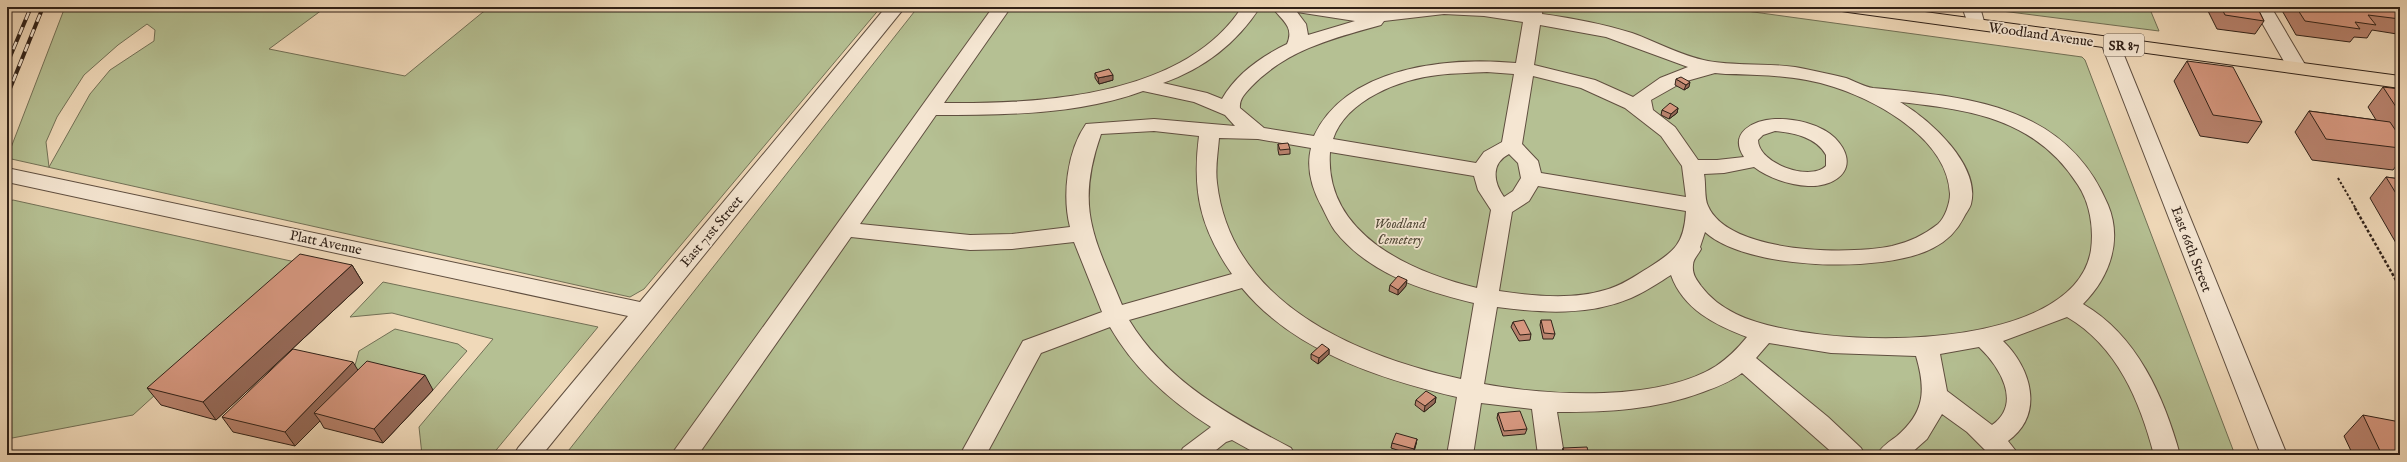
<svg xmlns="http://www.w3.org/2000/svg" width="2407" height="462" font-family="'IM FELL English',serif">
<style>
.green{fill:#b5c093;stroke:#727056;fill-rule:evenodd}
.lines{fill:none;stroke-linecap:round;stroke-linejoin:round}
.minor-casing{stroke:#604f40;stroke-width:2}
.major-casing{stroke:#302118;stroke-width:2}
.path-far1{stroke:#302118;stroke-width:2;stroke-dasharray:2.5 2;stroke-linecap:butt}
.path{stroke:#302118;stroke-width:2.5;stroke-dasharray:3 2;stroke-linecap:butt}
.minor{fill:#f5e6d2;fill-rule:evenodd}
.major{fill:#f0d9b9;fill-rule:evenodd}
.rail-casing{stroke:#302118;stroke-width:4}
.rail{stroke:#f5e6d2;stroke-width:2.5;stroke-dasharray:8;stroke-linecap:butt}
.wall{fill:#b8826d;stroke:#302118}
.shaded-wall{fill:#966a59;stroke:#302118}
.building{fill:#d6977f;stroke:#302118}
.labels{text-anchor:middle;stroke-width:3.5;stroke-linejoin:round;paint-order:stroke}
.shield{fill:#f5e6d2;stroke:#6b5c50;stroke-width:1}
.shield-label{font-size:13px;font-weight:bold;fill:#302118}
.street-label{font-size:14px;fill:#302118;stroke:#f5e6d2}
.park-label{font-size:14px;font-style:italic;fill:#514937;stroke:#f5e6d2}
</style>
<rect width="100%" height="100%" fill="#f0d9b9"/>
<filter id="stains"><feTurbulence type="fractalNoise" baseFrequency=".005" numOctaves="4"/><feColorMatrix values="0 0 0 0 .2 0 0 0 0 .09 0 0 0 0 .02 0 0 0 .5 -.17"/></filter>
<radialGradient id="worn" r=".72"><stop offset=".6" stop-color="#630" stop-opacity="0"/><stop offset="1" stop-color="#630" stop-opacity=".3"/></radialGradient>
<path class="green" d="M65 7H326L269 49 405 76 483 12 493 7H881L644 289 630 297 7 158ZM147 24 155 30 154 41 110 70 90 94 49 167 46 142 57 117 84 75 118 45Z
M918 7H1717L2082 57 2085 60 2235 455H565Z
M1985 7H2149L2159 31 1986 9Z
M13 200 300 263 133 415 7 439V202Z
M383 282 598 327 492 455H422L419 427 493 339 392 313 350 317Z
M395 329 458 344 467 351 433 390 354 369 359 351Z"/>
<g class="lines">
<defs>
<path id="minor" d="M886 7H905L542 455H514L518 448 628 316 7 182V168L640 302Z
M993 7H1011L944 103C1040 104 1184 97 1242 7H1260C1237 43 1203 69 1163 83L1207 93 1222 99C1236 74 1262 56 1287 44 1295 26 1281 20 1272 7H1328L1367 11 1408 7H1499L1524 11 1525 7H1543L1542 14C1572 18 1603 24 1632 33 1657 42 1681 56 1708 61 1736 66 1766 63 1795 67 1812 70 1829 74 1846 78 1854 81 1865 87 1873 88 1968 97 2066 104 2108 205 2123 241 2109 278 2083 304 2137 335 2164 397 2180 455H2154C2140 401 2117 346 2067 317L2003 341C2031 368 2045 414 2008 441L2019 455H1990L1967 432 1942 414 1927 439 1909 455H1877C1882 446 1889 442 1897 436 1925 412 1926 390 1916 356L1831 353 1769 343 1756 358 1828 417 1861 448 1865 455H1835L1742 373C1730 382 1717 387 1703 392 1655 410 1608 412 1557 412L1564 455H1538L1532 409 1481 403 1473 455H1447L1457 397C1380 379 1294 351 1242 288L1129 320C1166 381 1230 416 1291 448L1295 455H1259L1232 440 1226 442 1210 455H1179L1183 448 1211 427C1170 401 1134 369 1110 327L1041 353 986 455H960L1023 341 1102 312 1074 242 1012 249 970 250 851 237 698 455H671ZM1297 12 1355 21 1308 35 1306 24ZM1444 14 1484 16 1523 22 1516 63C1448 57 1347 66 1314 136L1264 128 1240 108C1239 99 1245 94 1251 87 1286 50 1334 38 1381 25L1384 21ZM1540 25 1606 37 1688 67 1660 78 1633 97 1595 80 1534 65ZM1487 72 1514 74 1502 142 1484 152 1476 163 1333 139C1346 100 1400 79 1438 75 1454 73 1470 73 1487 72ZM1715 73C1729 75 1743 74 1757 75 1783 76 1810 79 1834 87 1880 102 1948 140 1950 194 1950 203 1945 218 1938 224 1924 235 1909 242 1892 246 1849 255 1729 254 1708 206 1704 198 1706 183 1704 174L1724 173 1754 167C1768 178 1790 185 1808 186 1840 187 1861 165 1835 138 1821 124 1794 118 1775 119 1753 120 1728 133 1744 157L1717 160H1698L1675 127 1653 110 1651 100 1683 82ZM1533 76 1581 88 1625 108 1661 136 1682 166 1686 197 1541 173 1538 161 1522 144ZM1143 91 1194 102 1225 115 1235 126 1154 119 1086 124C1067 151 1062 196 1070 227L1012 234 970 235 860 224 936 115C1004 115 1078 115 1143 91ZM1900 102C1972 110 2036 119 2078 185 2090 203 2094 228 2091 250 2074 358 1809 350 1736 314 1722 307 1710 298 1701 286 1696 279 1692 274 1693 265 1693 259 1698 255 1701 249L1700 247 1705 232C1746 270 1885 274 1933 248 1947 241 1957 231 1964 217 1966 213 1970 208 1971 204 1981 165 1929 119 1900 102ZM1154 131 1199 136C1192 191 1200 228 1232 274L1122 305C1094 237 1075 209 1101 134ZM1775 131C1794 133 1816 137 1826 155V166C1809 182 1758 163 1758 140L1763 135ZM1219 138 1258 139 1311 148C1306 168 1312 189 1322 207 1326 215 1330 224 1335 231 1369 274 1424 291 1474 303L1461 379C1357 356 1231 304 1217 183 1215 168 1218 152 1219 138ZM1330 152 1474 176 1478 190 1491 210 1477 288C1411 272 1324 234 1330 152ZM1509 154 1518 163 1521 178 1513 191 1504 197C1493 182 1491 163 1509 154ZM1538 186 1686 211C1684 244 1675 251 1648 268 1635 276 1621 286 1605 290 1573 300 1533 296 1499 291L1512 212 1529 201ZM1671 275C1683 309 1715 325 1747 337 1738 348 1728 358 1716 366 1659 402 1549 396 1484 384L1497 307C1541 313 1589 316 1631 298 1645 292 1658 283 1671 275ZM1979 347C1999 366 2023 403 1992 425L1947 391 1940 354Z
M1962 7H1980L1985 25 1982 29H1970Z
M2253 7H2271L2307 68 2304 72H2290Z
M2110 37 2117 39 2119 43 2287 455H2261L2101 43 2103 39Z"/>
<path id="major" d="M1839 7H1888L2400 76V88L1848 12 1842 11Z"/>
</defs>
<use href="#minor" class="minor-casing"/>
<use href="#major" class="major-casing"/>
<path class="path-far1" d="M2338 178 2356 209"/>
<path class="path" d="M2355 208 2397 282 2400 283"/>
<use href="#minor" class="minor"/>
<use href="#major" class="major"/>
<defs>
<path id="rail" d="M7 64 31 7
M7 96 43 7"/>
</defs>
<use href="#rail" class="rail-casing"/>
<use href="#rail" class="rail"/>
</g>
<path class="wall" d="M2206 7H2257L2264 21 2255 34 2217 29Z
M2280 7H2400V37L2397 34 2372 30 2367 38 2354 37 2350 42 2296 35Z
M2187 61 2262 122 2248 143 2200 136 2174 81Z
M1095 73 1113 80 1099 84 1095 78Z
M1676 79 1689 87 1684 90 1675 85Z
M2383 87 2400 89V161L2393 170 2312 160 2295 132 2309 111 2376 120 2368 107Z
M1678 108 1677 113 1669 119 1661 115 1662 110Z
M1278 144 1290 149V154L1279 155 1278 150Z
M2386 177 2400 179V250L2370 198Z
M352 265 363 283 216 420 161 405 147 388Z
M1390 285 1406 286 1398 295 1389 291Z
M1541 320 1555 334 1553 339H1543L1540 325Z
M1513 322 1531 334 1530 340 1519 341 1511 327Z
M1329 349V354L1318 364 1311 359V354Z
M358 370 433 390 383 443 324 428 320 421 295 446 233 432 222 417Z
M1436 397 1435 403 1424 412 1415 405 1416 400Z
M1498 413 1527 429 1525 434 1503 436 1497 418Z
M2363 415 2400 455H2353L2344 436Z
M1417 439 1416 444 1413 455 1391 448 1392 443Z
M1563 448 1589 455H1562L1561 454Z"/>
<path class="shaded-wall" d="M1113 75V80L1099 84 1098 78Z
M1690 82 1689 87 1684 90 1686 85Z
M1678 108 1677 113 1669 119 1671 114Z
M352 265 363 283 216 420 203 402Z
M1407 280 1406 286 1398 295V290Z
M1329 349V354L1318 364 1319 358Z
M353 362 362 377 314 413 320 421 295 446 285 432Z
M425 375 433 390 383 443 374 429Z
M1436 397 1435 403 1424 412 1425 406Z
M1417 439 1416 444 1413 455 1414 449Z"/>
<path class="building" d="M2221 7H2257L2264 21 2225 15Z
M2296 7H2400V19L2368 15 2376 25 2355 22 2360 29 2305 21Z
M2187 61 2233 67 2262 122 2213 115Z
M1109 69 1113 75 1098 78 1095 73Z
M1681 77 1690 82 1686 85 1676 79Z
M2383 87 2400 89V113Z
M1670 103 1678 108 1671 114 1662 110Z
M2309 111 2390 122 2400 137V148L2326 139Z
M1288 143 1290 149 1280 150 1278 144Z
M2386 177 2400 179V200Z
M300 254 352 265 203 402 147 388Z
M1398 276 1407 280 1398 290 1390 285Z
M1524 320 1531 334 1520 335 1513 322Z
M1541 320H1551L1555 334 1544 333Z
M1322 344 1329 349 1319 358 1311 354Z
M293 349 353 362 285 432 222 417Z
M367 361 425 375 374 429 314 413Z
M1426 391 1436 397 1425 406 1416 400Z
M1520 411 1527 429 1504 431 1498 413Z
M2363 415 2400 422V455H2382Z
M1396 433 1417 439 1414 449 1392 443Z
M1587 447 1589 455H1565L1563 448Z"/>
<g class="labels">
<rect class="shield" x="2104" y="34" width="40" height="22" rx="3"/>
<g class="shield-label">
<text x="2124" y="50">SR 87</text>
</g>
<g class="street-label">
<text transform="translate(2041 34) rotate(8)" y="5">Woodland Avenue</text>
<text transform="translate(711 231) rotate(-50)" y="5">East 71st Street</text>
<text transform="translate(326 242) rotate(12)" y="5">Platt Avenue</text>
<text transform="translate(2192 249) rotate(69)" y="5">East 66th Street</text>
</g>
<g class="park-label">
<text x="1400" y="228">Woodland<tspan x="1400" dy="16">Cemetery</tspan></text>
</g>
</g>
<rect width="2407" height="462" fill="none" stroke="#f0d9b9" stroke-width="24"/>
<rect x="8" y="8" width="2391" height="446" fill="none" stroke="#302118" stroke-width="2"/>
<rect x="12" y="12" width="2383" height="438" fill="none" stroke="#302118"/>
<rect width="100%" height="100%" filter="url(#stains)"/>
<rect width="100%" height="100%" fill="url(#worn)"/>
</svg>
